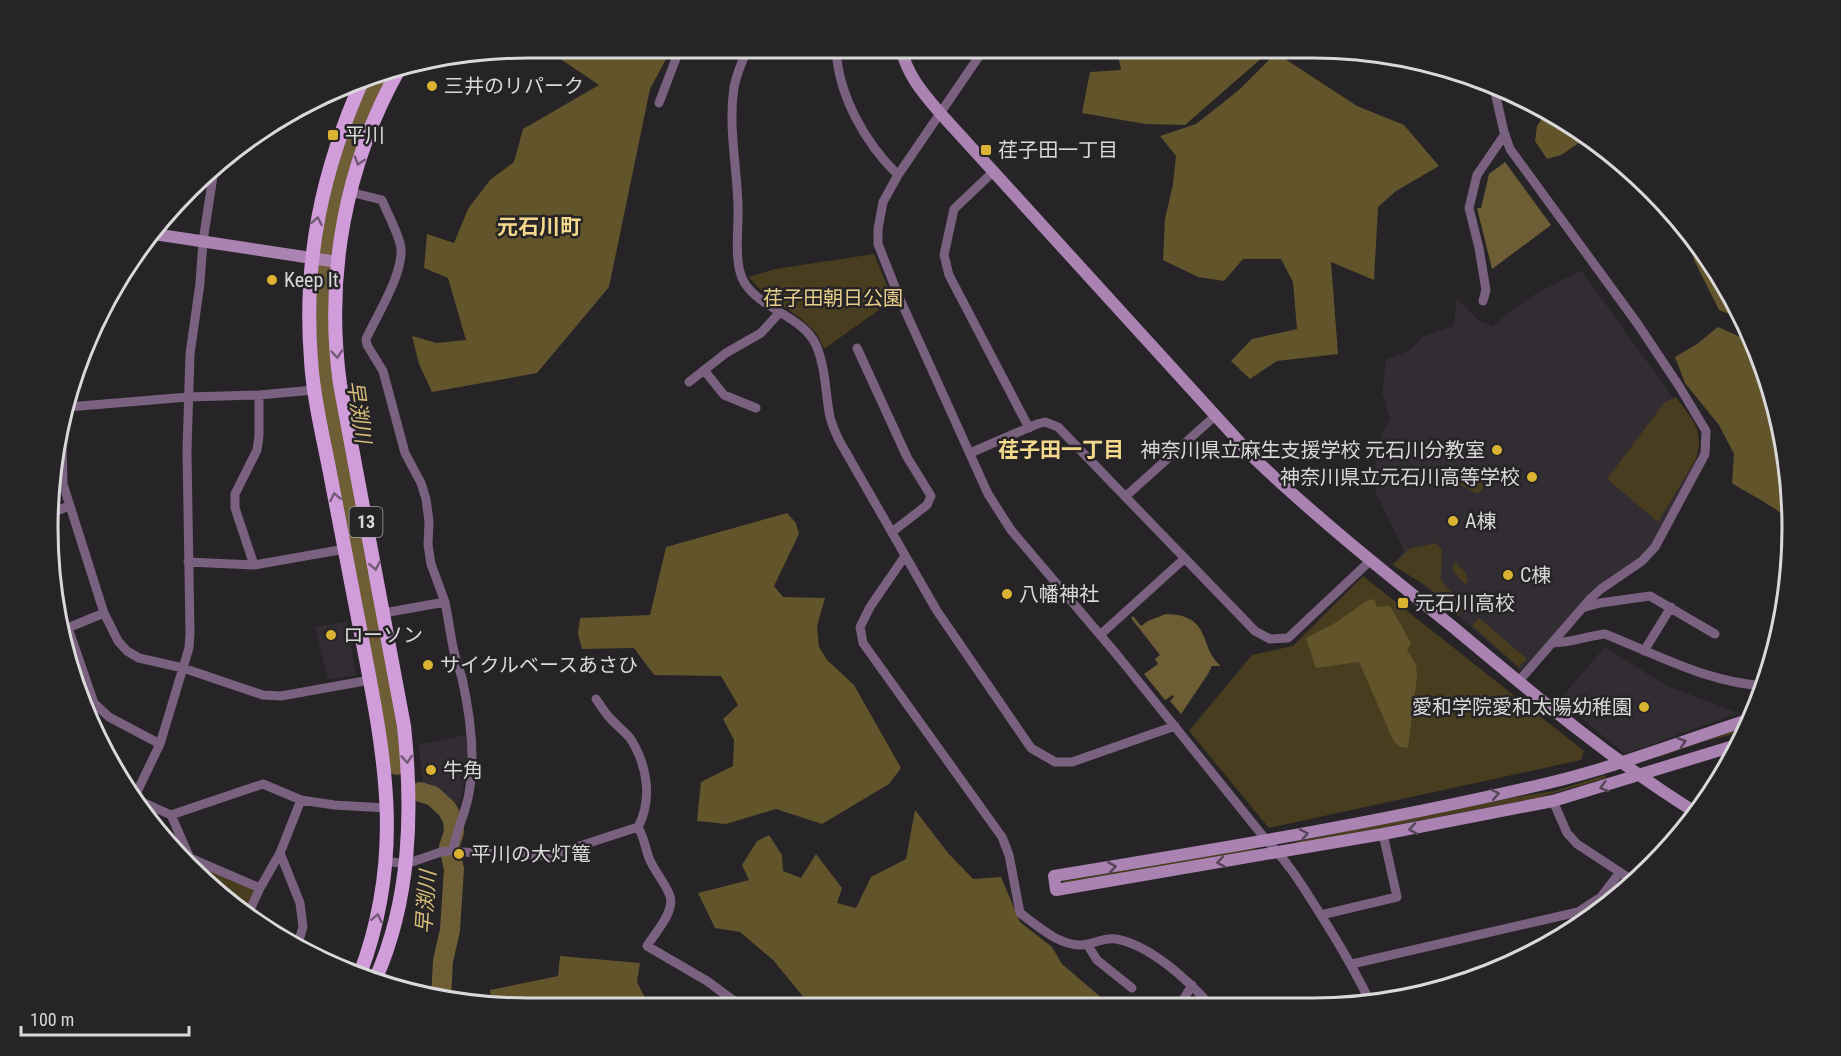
<svg xmlns="http://www.w3.org/2000/svg" width="1841" height="1056" font-family="'Roboto Condensed','Noto Sans JP',sans-serif">
<style>
.built{fill:#322c33}
.green{fill:#483d1e}
.forest{fill:#62542b}
.water{fill:#6d5e35}
.lines{fill:none;stroke-linecap:round;stroke-linejoin:round}
.river{stroke:#6d5e35;stroke-width:20}
.street{stroke:#7a617f;stroke-width:9}
.secondary{stroke:#ab83b2;stroke-width:12}
.primary{stroke:#d19cda;stroke-width:14}
.oneway{stroke:#735a77}
.oneway2{stroke:#554557}
.poi-dot{fill:#dbb333;stroke:#262426;stroke-width:2}
.labels{text-anchor:middle;stroke-width:5;stroke-linejoin:round;paint-order:stroke}
.shield{fill:#262426;stroke:#a4a3a4;stroke-width:1.5}
.shield-label{font-size:18px;font-weight:bold;fill:#dad9da}
.poi-label{font-size:20px;fill:#dad9da;stroke:#262426;text-anchor:start}
.park-label{font-size:20px;fill:#e6cd89;stroke:#262426}
.neighbourhood-label{font-size:21px;font-weight:bold;fill:#f4d98d;stroke:#262426}
.water-label{font-size:21px;font-style:italic;fill:#d6be7a;stroke:#262426}
.rim{fill:none;stroke:#dad9da;stroke-width:3}
</style>
<rect width="100%" height="100%" fill="#262426"/>
<path class="built" d="M1581 270 1697 431 1698 448 1696 461 1654 546 1642 560 1598 587 1522 672 1418 581 1392 565 1404 551 1376 493 1375 449 1390 418 1382 392 1386 360 1410 350 1423 336 1453 326 1457 298 1479 321 1492 326 1530 297Z
M347 621 356 675 328 680 315 627Z
M1605 647 1665 685 1738 713 1625 754 1559 700Z
M467 735 468 770 459 805 423 786 419 744Z"/>
<path class="green" d="M874 254 893 300 824 349C821 343 819 336 815 332 796 310 767 301 749 277L775 269Z
M1676 397C1692 420 1705 430 1696 459L1658 522 1607 479 1664 403Z
M1468 479 1481 481 1483 485 1482 490 1477 494 1457 483 1466 482Z
M1435 543 1442 549 1441 580 1449 590 1466 606 1458 616C1450 610 1445 602 1438 595 1424 583 1408 575 1393 565L1409 549Z
M1456 563 1466 573 1468 582 1465 584 1453 571V565Z
M1363 576 1584 751 1581 760 1269 828 1189 731 1252 655 1293 646Z
M1479 618 1527 659 1519 667 1472 626Z
M1748 725 1746 731 1705 741 1659 757 1658 755Z
M1605 775 1606 778 1537 798 1298 844 1294 842 1516 797 1555 791Z
M1254 848 1257 851 1065 884 1064 881Z
M193 863 255 890 246 909 191 864Z"/>
<path class="forest" d="M544 48H672L650 89 609 287 537 373 432 392 419 364 412 336 437 343 466 340 448 278 424 268 427 234 454 243 468 209 490 180 514 162 523 129 599 85Z
M1117 49H1256L1264 56 1185 125 1145 124 1082 113 1090 72 1121 70Z
M1276 53 1357 106 1404 125 1439 166 1396 191 1378 207 1374 280 1331 262 1338 354 1277 361 1250 379 1231 361 1252 339 1297 329 1293 282 1281 259H1243L1224 281 1198 277 1163 260 1165 219 1173 184 1176 156 1160 136 1196 124 1239 90Z
M1545 114 1564 120 1588 137 1561 155 1547 159 1535 141 1537 126Z
M1686 228 1694 236 1745 320 1719 310 1694 260Z
M1718 327 1754 343 1777 404 1792 497 1791 523C1777 506 1751 496 1732 483L1734 454 1719 425 1685 383 1675 357 1697 344Z
M787 513 796 523 799 534 774 586 783 597 825 598 817 626 819 647 827 660 854 685 901 768 889 784 822 824 776 809 726 824 697 821 701 782 733 766 734 740 723 719 738 705 721 676 654 675 634 648 582 649 578 634 580 618 650 615 666 547Z
M1374 599 1377 607 1390 606 1411 643 1407 650 1416 664 1417 677 1408 748 1400 747 1394 742 1359 662 1316 668 1306 638 1335 623 1366 601Z
M915 810 948 853 973 879 1001 877 1020 922 1052 947 1062 964 1110 1005 811 1006 773 960 740 932 715 928 698 893 749 880 742 865 757 841 769 835 782 855 783 871 801 878 816 854 842 888 837 903 856 908 871 877 906 859Z
M560 956 640 963 637 982 649 1006H491L490 990 558 976Z"/>
<path class="water" d="M1505 162 1551 225 1492 269 1477 208H1481L1489 174Z
M1166 614C1213 615 1198 647 1221 666H1212L1208 674 1181 714 1170 701 1174 697 1173 695 1165 700 1144 674 1158 664 1155 659 1160 655 1131 618 1133 616 1141 626 1148 621Z"/>
<g class="lines">
<path class="river" d="M385 72C343 144 322 250 324 333 325 368 332 404 338 438L397 765
M420 792 433 796 447 809 453 820 454 832 449 847 454 869 450 930 443 961 441 998"/>
<path class="street" d="M748 48C742 61 737 73 734 87 728 127 737 166 738 206 739 228 733 263 744 282 761 310 803 316 816 345 826 368 825 392 830 417 832 425 836 434 840 442L937 611 1031 748 1055 762H1072L1175 726
M836 48C838 95 865 143 898 175
M984 49 898 175 883 202 878 229V244L899 297 988 494 1011 530 1118 656 1267 841C1288 862 1303 887 1319 912 1338 942 1356 972 1371 1004
M1494 88 1504 132 1510 149 1637 323 1679 386 1706 431 1705 454 1655 547 1642 561 1601 589 1591 598 1518 682
M659 103 680 48
M994 171 954 209 944 255 949 275 1029 428
M350 192 382 200C387 213 399 234 401 248 403 275 377 315 366 339L367 345 383 371 405 453 421 483 426 499 429 521 428 545 431 564 445 602 384 613
M1483 301 1486 290 1479 248 1469 208 1477 175 1505 134
M857 348 907 457 931 496 927 505 892 532
M704 370 724 395 756 408
M689 382 726 353 761 333 780 312
M70 391 62 444 63 484 104 613 118 641 127 651 139 658 183 668 263 695 281 696 370 680
M68 407 188 397 259 395 314 390
M970 453 1037 424 1045 422 1058 427 1255 631 1270 639 1288 638 1371 560
M1126 496 1215 416
M54 512 69 506
M905 556 870 607 860 627 863 643 1002 837 1009 855 1020 913C1038 926 1058 945 1080 945 1093 945 1103 937 1116 939 1150 945 1188 980 1210 1005
M188 562 254 565 345 549
M254 565 235 508V494L257 450 259 436V395
M445 602C448 617 450 632 453 647 455 658 459 668 462 678 470 714 476 756 469 793 466 813 456 830 453 850
M1582 608 1600 603 1650 596 1715 634
M68 628 94 703 109 717 160 744
M65 629 104 613
M1100 635 1185 558
M1552 643C1571 643 1587 636 1605 634 1658 655 1708 683 1766 686
M1644 651 1671 607
M136 794 160 744 189 648 190 634 187 450 190 354 200 283 203 241 214 170
M140 801 171 815 263 784 301 800 334 805 387 808
M1553 801 1567 833 1577 844 1635 882
M171 815 190 858 260 888
M638 827C644 837 645 847 649 858 654 871 665 882 670 896 675 912 655 933 647 946L707 981 741 1006
M280 853 300 903 303 927 297 947
M386 861 406 864 441 852 453 850 461 852 549 856 638 827C653 799 647 764 630 738 624 731 616 725 610 718 605 713 601 706 596 699
M249 912 260 888 280 853 301 800
M1321 915 1397 897 1383 834
M1087 944 1097 960 1132 988
M1352 964 1578 912 1601 897 1620 872
M1180 1005 1192 985"/>
<path class="secondary" d="M901 48C907 75 923 93 940 113L1255 459C1318 519 1386 573 1453 627 1531 692 1608 758 1695 812
M154 234 338 262
M1740 744 1553 801 1383 834 1056 890 1054 876C1218 849 1382 822 1544 784 1614 768 1682 741 1751 719"/>
<path class="primary" d="M360 974C404 857 386 762 363 644 352 585 340 527 329 468 322 432 313 396 311 360 303 260 322 170 363 79
M375 980C411 900 413 811 404 726L340 384C325 276 345 165 399 69"/>
</g>
<defs><path id="oneway-chevron" d="M-2-3.5L2.5 0L-2 3.5" fill="none" stroke-width="1.6" stroke-linecap="round" stroke-linejoin="round" transform="scale(1.5)"/></defs>
<g class="oneway">
<use href="#oneway-chevron" transform="translate(359 161) rotate(108)"/>
<use href="#oneway-chevron" transform="translate(317 221) rotate(-80)"/>
<use href="#oneway-chevron" transform="translate(337 354) rotate(85)"/>
<use href="#oneway-chevron" transform="translate(335 497) rotate(-101)"/>
<use href="#oneway-chevron" transform="translate(375 566) rotate(79)"/>
<use href="#oneway-chevron" transform="translate(407 759) rotate(86)"/>
<use href="#oneway-chevron" transform="translate(377 918) rotate(-78)"/>
</g>
<g class="oneway2">
<use href="#oneway-chevron" transform="translate(1682 742) rotate(-19)"/>
<use href="#oneway-chevron" transform="translate(1604 787) rotate(164)"/>
<use href="#oneway-chevron" transform="translate(1495 794) rotate(-12)"/>
<use href="#oneway-chevron" transform="translate(1413 829) rotate(170)"/>
<use href="#oneway-chevron" transform="translate(1304 834) rotate(-12)"/>
<use href="#oneway-chevron" transform="translate(1221 862) rotate(171)"/>
<use href="#oneway-chevron" transform="translate(1112 867) rotate(-9)"/>
</g>
<g class="poi-dot">
<circle cx="432" cy="86" r="6"/>
<rect x="327" y="129" width="12" height="12" rx="3"/>
<rect x="980" y="144" width="12" height="12" rx="3"/>
<circle cx="272" cy="280" r="6"/>
<circle cx="1497" cy="450" r="6"/>
<circle cx="1532" cy="477" r="6"/>
<circle cx="1453" cy="521" r="6"/>
<circle cx="1508" cy="575" r="6"/>
<circle cx="1007" cy="594" r="6"/>
<rect x="1397" y="597" width="12" height="12" rx="3"/>
<circle cx="331" cy="635" r="6"/>
<circle cx="428" cy="665" r="6"/>
<circle cx="1644" cy="707" r="6"/>
<circle cx="431" cy="770" r="6"/>
<circle cx="459" cy="854" r="6"/>
</g>
<g class="labels">
<rect class="shield" x="349.5" y="507" width="33" height="30" rx="4.5"/>
<g class="shield-label">
<text x="366" y="528">13</text>
</g>
<g class="poi-label">
<text x="444" y="93">三井のリパーク</text>
<text x="345" y="142">平川</text>
<text x="998" y="157">荏子田一丁目</text>
<text x="284" y="287">Keep It</text>
<text x="1485" y="457" text-anchor="end">神奈川県立麻生支援学校 元石川分教室</text>
<text x="1520" y="484" text-anchor="end">神奈川県立元石川高等学校</text>
<text x="1465" y="528">A棟</text>
<text x="1520" y="582">C棟</text>
<text x="1019" y="601">八幡神社</text>
<text x="1415" y="610">元石川高校</text>
<text x="343" y="642">ローソン</text>
<text x="440" y="672">サイクルベースあさひ</text>
<text x="1632" y="714" text-anchor="end">愛和学院愛和太陽幼稚園</text>
<text x="443" y="777">牛角</text>
<text x="471" y="861">平川の大灯篭</text>
</g>
<g class="park-label">
<text x="833" y="305">荏子田朝日公園</text>
</g>
<g class="neighbourhood-label">
<text x="539" y="234">元石川町</text>
<text x="1061" y="457">荏子田一丁目</text>
</g>
<g class="water-label">
<text transform="translate(359 412) rotate(82)" y="7">早渕川</text>
<text transform="translate(426 902) rotate(-86)" y="7">早渕川</text>
</g>
</g>
<path d="M0 0H1841V1056H0ZM528 58H1312A470 470 0 0 1 1782 528V528A470 470 0 0 1 1312 998H528A470 470 0 0 1 58 528V528A470 470 0 0 1 528 58Z" fill="#262426" fill-rule="evenodd"/>
<path class="rim" d="M528 58H1312A470 470 0 0 1 1782 528V528A470 470 0 0 1 1312 998H528A470 470 0 0 1 58 528V528A470 470 0 0 1 528 58Z"/>
<path d="M21 1026v9h168v-9" fill="none" stroke="#dad9da" stroke-width="3"/>
<text x="30" y="1026" font-size="18" fill="#dad9da" stroke="#262426" stroke-width="4.5" paint-order="stroke">100 m</text>
</svg>
